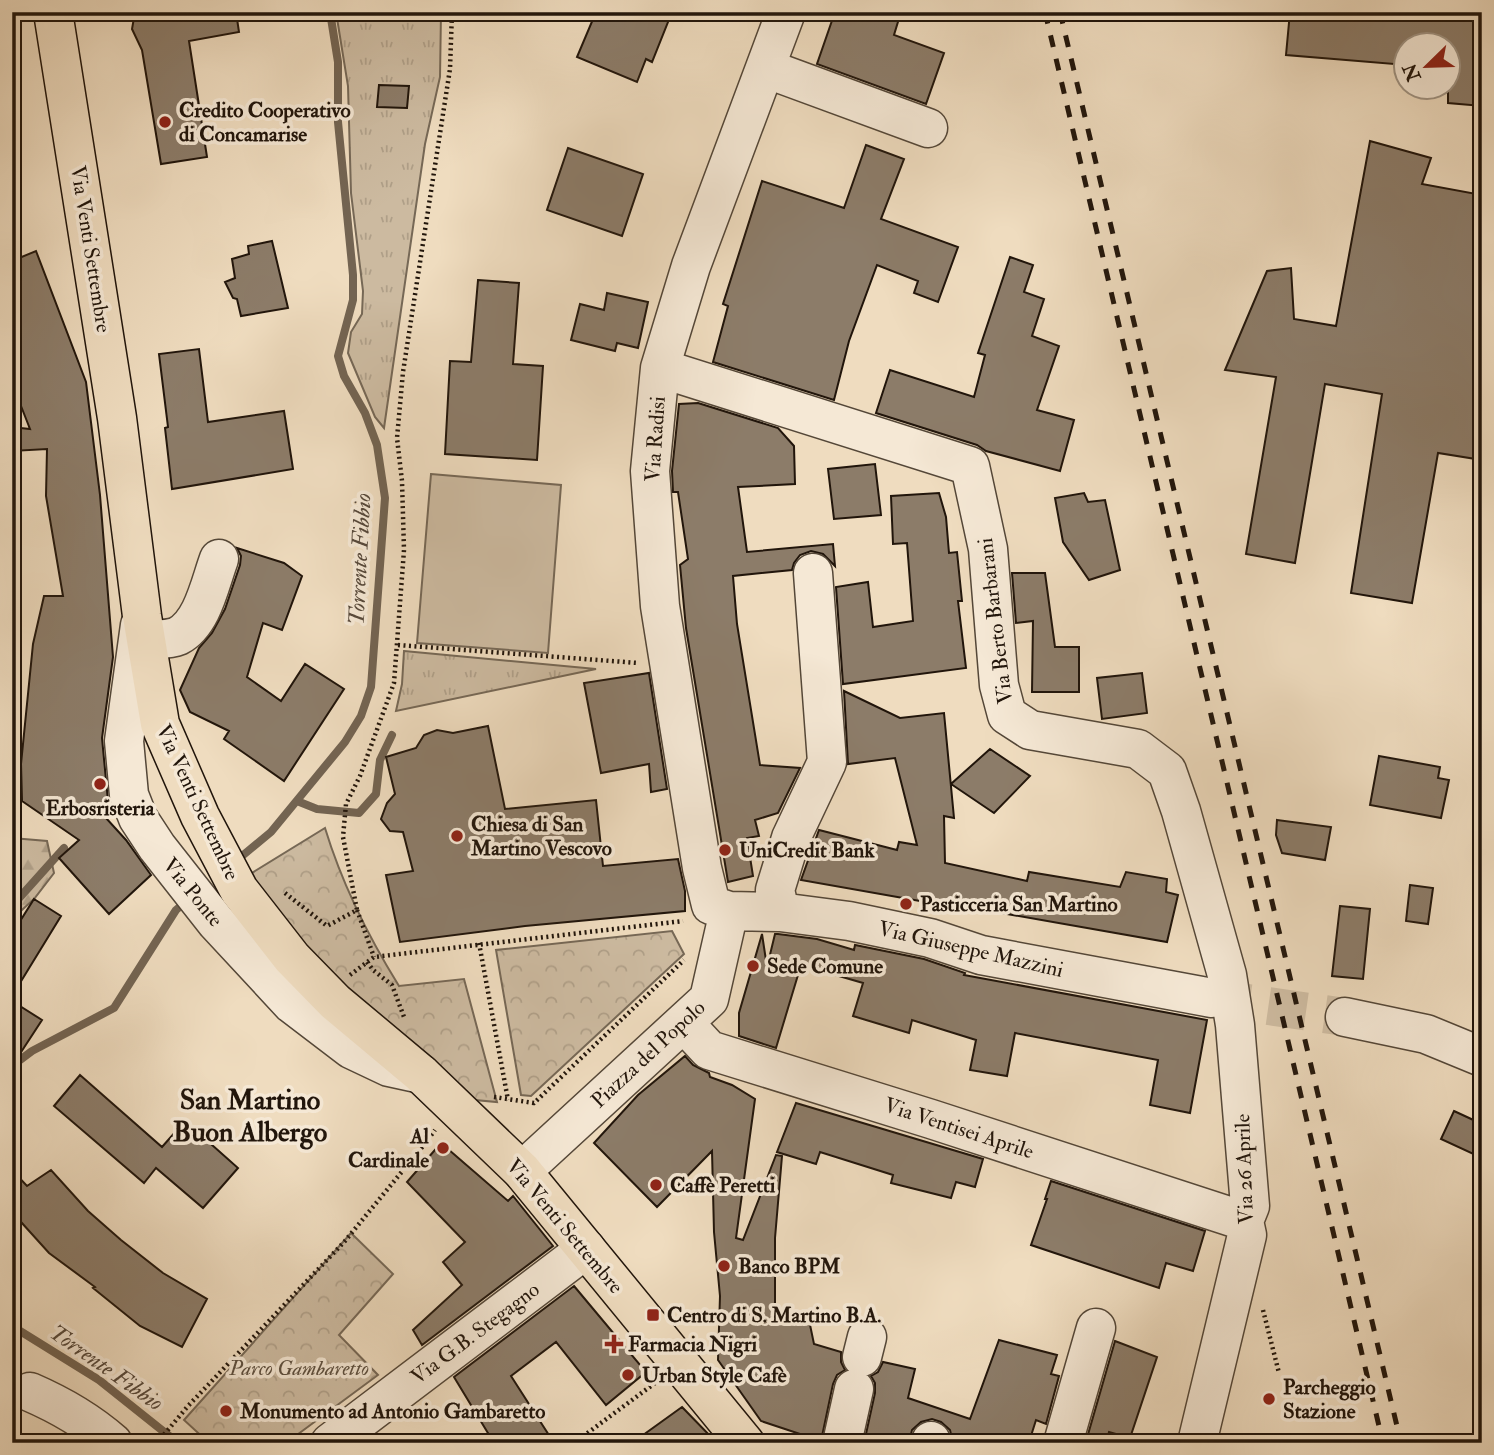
<svg xmlns="http://www.w3.org/2000/svg" width="1494" height="1455" font-family="'IM FELL Double Pica',serif">
<style>
.grass{fill:url(#grass-tufts);stroke:#766856;stroke-width:2}
.forest{fill:url(#forest-firs);stroke:#766856;stroke-width:2}
.park{fill:url(#park-crowns);stroke:#766856;stroke-width:2}
.garden{fill:#ccbaa0;stroke:#766856;stroke-width:2}
.lines{fill:none;stroke-linecap:round;stroke-linejoin:round}
.stream{stroke:#736452;stroke-width:8}
.building{fill:#8c7c69;stroke:#21150b;stroke-width:2}
.minor-tunnel{stroke:#d0bea4;stroke-width:38;stroke-dasharray:38 19;stroke-linecap:butt}
.minor-casing{stroke:#544738;stroke-width:41}
.major-casing{stroke:#21150b;stroke-width:41}
.path{stroke:#21150b;stroke-width:4.5;stroke-dasharray:2 3.5;stroke-linecap:butt}
.minor{stroke:#f5e8d5;stroke-width:38}
.major{stroke:#efdcbf;stroke-width:38}
.rail{stroke:#21150b;stroke-width:5;stroke-dasharray:12 12;stroke-linecap:butt}
.poi-dot{fill:#8f2418;stroke:#f5e8d5;stroke-width:2.5}
.labels{text-anchor:middle;stroke-width:7;stroke-linejoin:round;paint-order:stroke}
.poi-label{font-size:21px;font-weight:bold;fill:#21150b;stroke:#f5e8d5;text-anchor:start}
.street-label{font-size:21px;fill:#21150b;stroke:#f5e8d5}
.park-label{font-size:21px;font-style:italic;fill:#5d4f3f;stroke:#f5e8d5}
.water-label{font-size:23px;font-style:italic;fill:#57493b;stroke:#f5e8d5}
.district-label{font-size:28px;font-weight:bold;fill:#21150b;stroke:#f5e8d5}
</style>
<defs>
<pattern id="grass-tufts" width="24" height="20" patternUnits="userSpaceOnUse" patternTransform="scale(1.75)"><rect width="24" height="20" fill="#ccbaa0"/><path d="M3 7l-1-3M5 7V3M7 7l1-3M15 17l-1-3M17 17v-4M19 17l1-3" fill="none" stroke="#af9f88"/></pattern>
<pattern id="forest-firs" width="22" height="20" patternUnits="userSpaceOnUse" patternTransform="scale(1.75)"><rect width="22" height="20" fill="#ccbaa0"/><path d="M5 1l3.5 6h-7zM16 11l3.5 6h-7z" fill="#af9f88"/></pattern>
<pattern id="park-crowns" width="20" height="18" patternUnits="userSpaceOnUse" patternTransform="scale(1.75)"><rect width="20" height="18" fill="#ccbaa0"/><path d="M2 6a3 3 0 1 1 6 0M12 15a3 3 0 1 1 6 0" fill="none" stroke="#af9f88"/></pattern>
</defs>
<rect width="100%" height="100%" fill="#efdcbf"/>
<filter id="stains"><feTurbulence type="fractalNoise" baseFrequency=".00286" numOctaves="4"/><feColorMatrix values="0 0 0 0 .2 0 0 0 0 .09 0 0 0 0 .02 0 0 0 .5 -.17"/></filter>
<radialGradient id="worn" r=".72"><stop offset=".6" stop-color="#630" stop-opacity="0"/><stop offset="1" stop-color="#630" stop-opacity=".3"/></radialGradient>
<path class="grass" d="M336 12H359L362 17 383 20 402 12H441L440 77 425 144 384 428 375 417 348 353 351 332 362 314 363 291 351 193 348 86Z
M404 651 596 669 396 711 402 684Z"/>
<path class="forest" d="M12 838 47 841 54 873 34 899 12 919Z"/>
<path class="park" d="M325 828C342 884 368 936 399 986L464 979 497 1102 453 1098 369 1020 247 876Z
M672 931 684 954 531 1096 521 1095 496 950Z
M351 1233 393 1274 339 1335 378 1375 286 1443H209L184 1420Z"/>
<path class="garden" d="M431 474 561 485 548 653 417 643Z"/>
<g class="lines">
<path class="stream" d="M297 801 317 809 359 813 376 794 380 760 392 735
M236 861 271 832 345 742 361 716 371 687 385 498 377 445 365 413 344 376 338 356 353 300V275L338 122V62L330 12
M12 906 64 848
M12 1066 32 1051 114 1008 176 910 188 900
M12 1326 99 1380 178 1443"/>
</g>
<path class="building" d="M135 12H236L239 32 189 41 207 157 161 164 142 50 132 29Z
M596 12H672L652 62 646 59 637 82 577 57Z
M835 12H901L894 35 944 53 926 104 817 64Z
M1290 12H1482V106L1448 103V46H1406V65L1286 55Z
M379 85 409 86 407 108 377 107Z
M1370 141 1431 158 1422 184 1482 195V460L1438 453 1412 603 1351 593 1382 394 1325 384 1295 563 1246 554 1276 377 1225 370 1267 271 1291 268 1294 319 1336 326Z
M866 145 904 159 881 219 958 247 938 302 914 293 918 281 877 265 849 341 834 400 713 362 728 306 723 304 762 181 844 208Z
M568 148 643 174 622 236 547 210Z
M272 241 288 308 241 316 237 299 233 298 225 282 235 278 232 259 249 254 248 246Z
M36 251 86 382 100 495 113 657 102 738 108 801 95 806 126 840 151 875 109 914 59 858 79 840 22 801 21 764 33 644 44 596H63L46 496 47 449 12 451V427L30 429 12 383V261Z
M1010 257 1033 265 1024 292 1044 299 1032 336 1059 346 1037 410 1074 420 1060 471 986 451 977 445 876 413 890 370 974 397 985 355 978 353Z
M478 280 519 283 513 364 543 366 537 460 445 454 450 361 471 362Z
M607 293 648 302 638 348 617 343 615 351 571 340 580 304 604 310Z
M199 349 208 422 284 411 293 469 172 489 165 428 168 427 159 354Z
M698 403 778 428 794 446 795 484 738 487 747 552 833 544 835 566 823 554 811 551 800 555 794 563 792 570 733 576 737 624 760 765 800 768 778 813 755 820 759 836 747 838 753 876 728 882 686 628 680 565 688 559 678 492H673L672 471 679 404Z
M875 464 881 515 834 519 828 469Z
M939 493 946 517 949 553 957 552 962 601H958L966 668 843 684 836 587 868 582 873 627 913 621 907 543 893 544 891 496Z
M1084 493 1088 502 1105 500 1120 570 1089 580 1063 542 1055 498Z
M237 548 284 563 302 576 282 630 263 623 247 677 281 701 305 664 344 689 284 781 224 739 229 731 190 712 180 690 199 648 212 633 225 609 240 565 241 556Z
M1012 573H1045L1055 647H1079V692H1032L1033 621 1016 623Z
M649 673 667 789 651 792 649 764 601 773 584 683Z
M1142 673 1147 713 1102 719 1097 678Z
M844 691 900 718 944 713 954 818 944 816 945 863 1027 881 1029 872 1120 887 1126 872 1167 879 1166 892 1178 895 1167 942 990 911 937 904 801 880 819 830 897 850 899 842 917 845 895 758 848 764Z
M488 726 505 809 596 800 603 866 678 859 685 891V911L525 926 400 942 386 875 413 871 403 832 390 831 381 819 387 803 395 794 386 757 416 748 424 735 437 730 453 733Z
M990 749 1030 776 994 813 951 784Z
M1379 756 1440 767 1438 778 1449 780 1441 818 1370 805Z
M1277 820 1331 827 1325 860 1282 853 1276 835Z
M1410 885 1433 888 1428 924 1406 921Z
M34 899 61 916 12 996V934Z
M1340 906 1370 909 1363 979 1332 976Z
M762 934 767 967 775 934H778L817 939 854 950 855 945 924 959 965 973 964 975 1207 1020 1190 1113 1150 1105 1158 1060 1015 1033 1007 1076 970 1070 976 1040 912 1020 909 1033 853 1016 863 983 801 965 776 1048 739 1036V1013Z
M12 1001 42 1020 12 1066Z
M685 1056 693 1065 709 1073 710 1077 732 1085 755 1099 736 1238 743 1240 776 1155 782 1156 775 1238V1319L809 1320 814 1344 841 1352V1362L845 1370 837 1375 833 1384 821 1441 761 1421 718 1360 720 1296 714 1232 712 1151 657 1207 594 1143 638 1095Z
M80 1075 162 1147 185 1121 238 1168 203 1208 156 1168 144 1183 54 1106Z
M796 1103 983 1159 975 1187 956 1182 951 1198 891 1183 893 1175 820 1152 816 1164 777 1152Z
M1454 1111 1482 1124V1158L1441 1139Z
M441 1143 508 1201 513 1196 553 1246 422 1345 413 1330 462 1285 443 1262 465 1242 407 1182Z
M12 1170 27 1186 51 1170 88 1211 121 1240 163 1273 207 1299 182 1347 140 1326 93 1288 95 1287 49 1253 12 1212Z
M1051 1181 1205 1231 1193 1271 1166 1263 1159 1288 1031 1245 1047 1199H1045Z
M574 1286 646 1372 606 1405 556 1342 511 1376 554 1443H494L454 1377Z
M999 1340 1057 1355 1051 1374 1059 1376 1046 1424 1036 1420 1030 1439 1010 1434 1027 1440 1026 1443H953L950 1430 941 1422 932 1419 921 1422 912 1430 909 1443H864L875 1393V1383L871 1376 878 1372 883 1362 915 1369 908 1398 970 1419Z
M1115 1341 1157 1357 1130 1438 1109 1432 1106 1443H1099L1087 1438Z
M682 1407 717 1443H632Z"/>
<g class="lines">
<path class="minor-tunnel" d="M1212 998 1345 1017"/>
<defs>
<path id="minor" d="M786 12 691 266 660 368 650 471 660 606 702 868 711 905 729 911 780 912 849 921 930 938 981 955 1212 998
M765 68 928 128
M660 368 970 466 988 549 999 685 1007 715 1030 730 1138 749 1167 771 1181 811 1227 975 1235 1025 1250 1206 1244 1221 1247 1235 1197 1443
M140 625 124 741 129 795 138 818 157 847 216 922 292 1004 351 1049 389 1067 421 1074
M145 640C155 639 169 640 178 636 203 623 210 583 219 559
M780 912 775 890 791 838 827 762 813 573
M1345 1017 1426 1034 1482 1057
M684 1023 709 1050 931 1119 1244 1221
M522 1171 709 999 729 911
M862 1357 867 1337
M30 1392C60 1405 88 1421 113 1443
M330 1443 586 1249
M842 1443 854 1389
M931 1443V1441
M1063 1443 1096 1328"/>
<path id="major" d="M53 12 117 418 142 616 160 724 200 816 239 890 292 958 335 1002 421 1074 522 1171 745 1443"/>
</defs>
<use href="#minor" class="minor-casing"/>
<use href="#major" class="major-casing"/>
<path class="path" d="M398 645 638 663
M285 893 327 926 357 910 343 837 346 804 360 776 394 683 404 550 402 481 397 438 403 372 450 69 452 12
M357 910 374 957
M479 943 508 1100
M367 962 373 970 392 985 404 1017
M350 975 374 957 683 921
M494 1097 534 1103 684 960
M1263 1310 1279 1373
M157 1443 188 1406 345 1241 423 1146 435 1130
M574 1443 655 1383"/>
<use href="#minor" class="minor"/>
<use href="#major" class="major"/>
<path class="rail" d="M1045 12 1383 1443
M1060 12 1401 1443"/>
</g>
<g class="poi-dot">
<circle cx="165" cy="122" r="7"/>
<circle cx="100" cy="784" r="7"/>
<circle cx="457" cy="836" r="7"/>
<circle cx="725" cy="850" r="7"/>
<circle cx="906" cy="904" r="7"/>
<circle cx="753" cy="966" r="7"/>
<circle cx="443" cy="1148" r="7"/>
<circle cx="656" cy="1185" r="7"/>
<circle cx="724" cy="1266" r="7"/>
<rect x="646" y="1308" width="14" height="14" rx="3.5"/>
<path d="M610.5 1333.5h7v7h7v7h-7v7h-7v-7h-7v-7h7z"/>
<circle cx="628" cy="1375" r="7"/>
<circle cx="1269" cy="1399" r="7"/>
<circle cx="226" cy="1411" r="7"/>
</g>
<g class="labels">
<g class="poi-label">
<text x="179" y="117">Credito Cooperativo<tspan x="179" dy="24">di Concamarise</tspan></text>
<text x="100" y="815" text-anchor="middle">Erbosristeria</text>
<text x="471" y="831">Chiesa di San<tspan x="471" dy="24">Martino Vescovo</tspan></text>
<text x="739" y="857">UniCredit Bank</text>
<text x="920" y="911">Pasticceria San Martino</text>
<text x="767" y="973">Sede Comune</text>
<text x="429" y="1143" text-anchor="end">Al<tspan x="429" dy="24">Cardinale</tspan></text>
<text x="670" y="1192">Caffè Peretti</text>
<text x="738" y="1273">Banco BPM</text>
<text x="667" y="1322">Centro di S. Martino B.A.</text>
<text x="628" y="1351">Farmacia Nigri</text>
<text x="642" y="1382">Urban Style Cafè</text>
<text x="1283" y="1394">Parcheggio<tspan x="1283" dy="24">Stazione</tspan></text>
<text x="240" y="1418">Monumento ad Antonio Gambaretto</text>
</g>
<g class="street-label">
<text transform="translate(91 249) rotate(81)" y="7">Via Venti Settembre</text>
<text transform="translate(655 439) rotate(-86)" y="7">Via Radisi</text>
<text transform="translate(995 621) rotate(-97)" y="7">Via Berto Barbarani</text>
<text transform="translate(198 802) rotate(65)" y="7">Via Venti Settembre</text>
<text transform="translate(193 892) rotate(51)" y="7">Via Ponte</text>
<text transform="translate(971 949) rotate(13)" y="7">Via Giuseppe Mazzini</text>
<text transform="translate(648 1054) rotate(-43)" y="7">Piazza del Popolo</text>
<text transform="translate(959 1128) rotate(18)" y="7">Via Ventisei Aprile</text>
<text transform="translate(1244 1169) rotate(-92)" y="7">Via 26 Aprile</text>
<text transform="translate(565 1226) rotate(50)" y="7">Via Venti Settembre</text>
<text transform="translate(475 1333) rotate(-37)" y="7">Via G.B. Stegagno</text>
</g>
<g class="park-label">
<text x="299" y="1375">Parco Gambaretto</text>
</g>
<g class="water-label">
<text transform="translate(359 559) rotate(-87)" y="8">Torrente Fibbio</text>
<text transform="translate(107 1367) rotate(35)" y="8">Torrente Fibbio</text>
</g>
<g class="district-label">
<text x="250" y="1109">San Martino<tspan x="250" dy="32">Buon Albergo</tspan></text>
</g>
</g>
<rect width="1494" height="1455" fill="none" stroke="#efdcbf" stroke-width="42"/>
<rect x="14" y="14" width="1466" height="1427" fill="none" stroke="#21150b" stroke-width="3.5"/>
<rect x="21" y="21" width="1452" height="1413" fill="none" stroke="#21150b" stroke-width="2"/>
<g transform="translate(1427 66) rotate(247)"><circle r="33" fill="#f5e8d5" stroke="#a09484" stroke-width="2"/>
<path d="M0-5L12 26L0 18L-12 26Z" fill="#8f2418"/>
<text y="-10" font-size="19" font-weight="bold" text-anchor="middle" fill="#21150b">N</text>
</g>
<rect width="100%" height="100%" filter="url(#stains)"/>
<rect width="100%" height="100%" fill="url(#worn)"/>
</svg>
